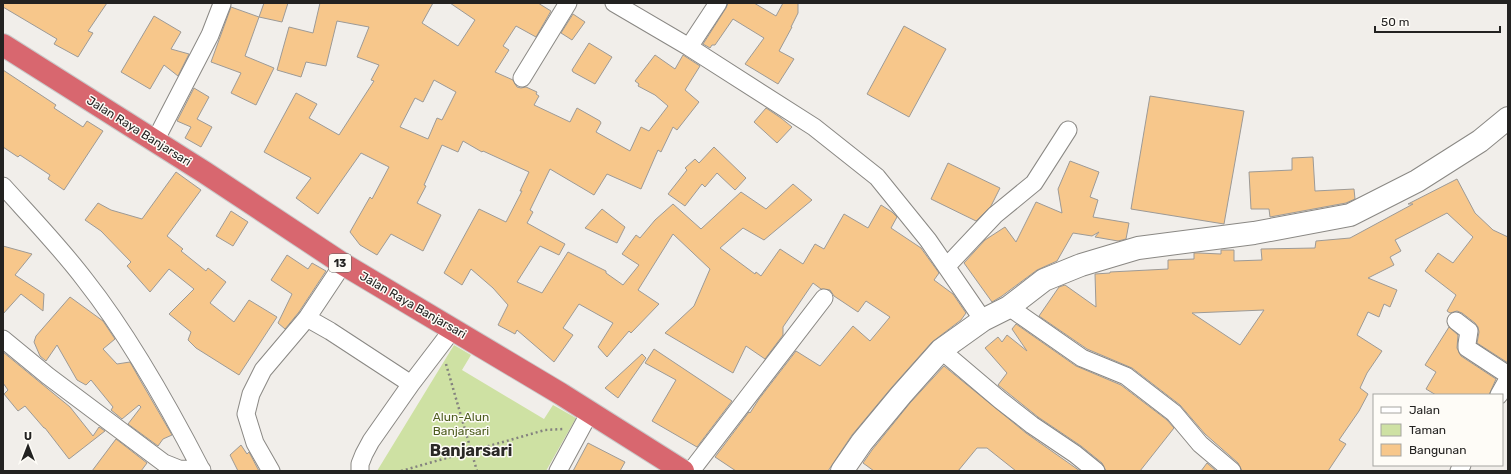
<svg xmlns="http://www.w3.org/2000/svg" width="1511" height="474" font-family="Rubik,sans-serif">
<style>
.green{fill:#cee1a3}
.building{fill:#f7c78b;stroke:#9d9a96;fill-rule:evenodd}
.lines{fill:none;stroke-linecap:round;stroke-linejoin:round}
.street-casing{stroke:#8a8884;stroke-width:19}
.secondary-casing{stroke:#8a8884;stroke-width:24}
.highway-casing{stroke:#cacaca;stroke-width:24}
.path{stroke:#84827f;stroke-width:2.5;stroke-dasharray:2 3;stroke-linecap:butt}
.street{stroke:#fff;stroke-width:17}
.secondary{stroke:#fff;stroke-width:22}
.highway{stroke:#d8676f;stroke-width:22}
.labels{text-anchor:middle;stroke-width:3;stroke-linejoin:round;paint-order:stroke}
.shield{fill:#fefcf7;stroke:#656361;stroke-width:1}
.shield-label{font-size:11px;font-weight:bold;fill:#232221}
.street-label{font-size:12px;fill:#232221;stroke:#fefcf7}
.park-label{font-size:12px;fill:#4d5d1f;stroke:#fefcf7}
.district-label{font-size:16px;font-weight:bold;fill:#2b2926;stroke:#fefcf7}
</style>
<rect width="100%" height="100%" fill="#f1eeea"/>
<path class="green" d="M454 345 471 355 462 370 544 419 553 405 576 418 546 471H377Z"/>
<path class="building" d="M3 3H107L88 31 93 33 78 57 54 44 57 39 3 7Z
M264 3H288L282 22 259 17Z
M320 3H433L422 23 458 46 475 20 450 3H538L551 11 536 37 516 26 503 46 509 50 495 72 513 80 517 87 521 88 526 87 537 92 536 94 539 96 534 105 570 122 577 108 600 121 601 123 596 132 630 151 641 127 649 131 668 106 655 95 638 86 639 84 635 81 655 55 675 69 683 55 700 66 685 90 699 102 677 130 673 127 661 152 658 150 641 189 607 174 594 195 550 169 530 210 533 212 527 223 565 244 559 255 540 246 517 282 542 293 568 252 606 271V273L623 285 639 265 622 254 636 235 640 238 655 220 673 204 701 229 741 192 766 209 793 184 812 200 764 240 743 228 720 248 755 274 756 272 761 276 780 249 803 264 815 244 824 249 844 214 868 228 881 205 892 212 897 217 891 228 921 248 939 273 934 280 953 294 966 313 961 320 932 342 892 387 852 435 828 471H736L715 457 749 412 750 413 759 399 796 351 820 366 853 326 870 341 890 317 866 301 858 312 834 296 830 290 821 289 813 283 783 327V335L765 359 746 346 733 373 665 333 694 306 710 269 673 234 638 290 659 304 631 333 629 331 607 357 598 347 613 323 579 304 563 328 573 335 554 362 517 330 515 334 498 325 508 305 493 288 471 269 462 285 444 273 479 209 506 222 522 191H520L529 172 483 151 482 152 463 141 458 152 442 145 424 185 426 186 417 203 441 215 423 251 391 234 377 255 360 245 350 232 370 197 372 199 389 167 361 153 318 214 296 198 311 178 264 152 296 93 317 104 309 118 339 135 374 81 371 80 379 65 357 57 369 27 337 21 326 66 306 62 301 77 277 70 289 27 313 33ZM434 80 456 92 442 120 437 118 428 139 400 127 415 98 423 102Z
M728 3H754L776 16 783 3H798V13L791 27H792L779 51 794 59 778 84 745 64 764 38 733 19 715 45H712L710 48 703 44 726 8Z
M231 7 259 17 245 56 274 68 256 105 231 93 241 73 211 62Z
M573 14 585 22 572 40 561 33Z
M154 16 181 32 171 49 189 54 178 76 164 65 150 89 121 72Z
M904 26 946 49 909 117 867 94Z
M589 43 612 57 595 84 573 72 572 70Z
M3 70 56 105 54 108 83 127 87 121 103 131 64 190 48 179 50 175 20 155 18 157 3 147Z
M194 88 209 97 197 119 212 127 201 147 185 138 191 127 177 121Z
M1150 96 1244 111 1224 224 1131 209Z
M766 108 781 118 792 127 777 143 754 122Z
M714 147 746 178 735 190 717 173 705 187 702 184 685 206 668 194 687 170 685 168 695 159 699 163Z
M1313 157 1315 191 1354 189 1355 199 1346 203 1270 217 1269 209H1251L1249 172 1292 170V158Z
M1070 161 1099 172 1090 197 1098 200 1093 217 1129 223 1126 239 1118 241 1095 237 1099 232 1092 236 1073 233 1057 261 1037 270 1002 296 992 302 964 263 985 240 1005 227 1016 242 1036 202 1062 213 1058 189Z
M948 163 1000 188 991 206 976 221 931 199Z
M176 172 201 190 167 236 183 249 181 251 206 271 208 268 226 282 210 303 234 322 249 300 277 317 239 375 196 348 188 340 191 332 169 314 194 289 169 269 150 292 127 266 131 262 101 231 85 220 98 203 111 210 142 219Z
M1457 179 1475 213 1493 230 1508 237V363L1477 343 1479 332 1478 327 1475 323 1462 313 1457 311 1450 313 1447 311 1456 295 1425 271 1438 253 1453 263 1473 237 1447 213 1395 240 1401 251 1390 257 1394 265 1368 278 1397 290 1390 307 1384 304 1379 317 1368 312 1357 335 1382 351 1367 373 1360 388 1368 394 1359 411 1339 440 1346 444 1328 471H1242L1238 463 1205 434 1180 405 1132 368 1087 349 1039 316 1059 287 1065 285 1096 307 1095 274 1110 273V272L1168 269V260L1194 259V253H1199L1221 254V250H1234V261L1262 260 1261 249 1315 248 1316 241 1350 238 1413 204H1408ZM1264 310 1240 345 1192 313Z
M602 209 625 227 617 243 585 228Z
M231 211 248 222 233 246 216 236Z
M3 246 32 254 15 275 44 294 43 311 21 294 3 314Z
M287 255 308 269 312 263 326 271 299 312 285 329 278 323 292 294 271 280Z
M70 297 103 321 115 339 103 349 117 364 130 362 139 378 172 435 163 439 158 446 128 424 141 407 139 405 122 419 111 410 113 407 91 380 86 385 77 380 57 345 46 361 40 356 34 342 36 336Z
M1016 324 1076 366 1121 385 1167 420 1174 428 1140 471H1106L1102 463 1081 446 1038 417 998 385 1007 373 985 348 998 337 1002 342 1007 335 1027 351 1012 329Z
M1449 327 1458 335 1457 348 1461 356 1496 379 1489 395H1436L1426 389 1436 372 1425 365Z
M654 349 732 401 697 447 652 421 676 380 645 363Z
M3 352 70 407 93 436 99 427 105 431 69 459 45 428H44L25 406 18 411 4 394 8 390 3 383Z
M642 354 646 358 618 398 605 388Z
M944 366 1026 433 1080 471H1016L987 448H977L958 471H874L863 463 872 450 910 403Z
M116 439 147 463 141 471H92Z
M588 443 625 462 620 471H573Z
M241 445 247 454 249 452 259 471H238L230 455Z
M1207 463 1216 471H1201Z"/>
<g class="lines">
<defs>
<path id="street" d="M614 3 689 47 814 127 877 177 928 240 983 320
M689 47 718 3
M522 78 568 3
M155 141 210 35 222 4
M3 186C31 217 60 247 85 280 130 337 169 407 202 471
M343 264 307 318 330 331 411 384
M947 266 995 215 1034 183 1068 130
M1009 307 1082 358 1126 376 1174 413 1200 444 1232 471
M1456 321 1469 331 1467 344V348L1508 375
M3 339 48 376 164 463 179 469 202 470
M941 350 1000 400 1032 425 1075 454 1096 471
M1499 395 1508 379
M271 471 255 443 246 414 251 394 263 370 307 318
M360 471V464L364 454 371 441 411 384 453 329
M558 471 590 412
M691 471 824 298
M1459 471 1462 465"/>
<path id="secondary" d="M842 471 862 442 901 395 941 350 983 320 1009 307 1044 280 1081 265 1138 248 1254 233 1350 215 1417 181 1480 141 1508 118"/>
<path id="highway" d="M3 45 204 172 343 264 561 394 683 471"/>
</defs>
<use href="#street" class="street-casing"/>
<use href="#secondary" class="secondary-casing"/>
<use href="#highway" class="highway-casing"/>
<path class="path" d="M446 364 477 471
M401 471 545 430 563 429"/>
<use href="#street" class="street"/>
<use href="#secondary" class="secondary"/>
<use href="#highway" class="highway"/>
</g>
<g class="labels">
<rect class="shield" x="329" y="254" width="22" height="18" rx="3"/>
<g class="shield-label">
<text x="340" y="267">13</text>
</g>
<g class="street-label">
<text transform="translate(139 131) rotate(32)" y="4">Jalan Raya Banjarsari</text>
<text transform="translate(413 305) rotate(30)" y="4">Jalan Raya Banjarsari</text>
</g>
<g class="park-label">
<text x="461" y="421">Alun-Alun<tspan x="461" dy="14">Banjarsari</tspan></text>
</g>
<g class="district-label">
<text x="471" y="456">Banjarsari</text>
</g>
</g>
<rect width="1511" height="474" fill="none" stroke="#232221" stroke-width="8"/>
<rect x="1373" y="394" width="130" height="72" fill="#fefcf7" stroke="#a6a5a1"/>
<rect x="1381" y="407" width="20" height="6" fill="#ffffff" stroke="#a6a5a1"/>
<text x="1409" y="414" font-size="12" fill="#232221">Jalan</text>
<rect x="1381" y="424" width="20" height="12" fill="#cee1a3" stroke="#a6a5a1"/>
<text x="1409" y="434" font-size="12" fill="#232221">Taman</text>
<rect x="1381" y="444" width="20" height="12" fill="#f7c78b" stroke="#a6a5a1"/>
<text x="1409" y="454" font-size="12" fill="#232221">Bangunan</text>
<g transform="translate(28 446)" stroke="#fefcf7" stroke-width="3" paint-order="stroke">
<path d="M0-3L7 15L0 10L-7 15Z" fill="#232221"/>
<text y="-6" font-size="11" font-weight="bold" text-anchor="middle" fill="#232221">U</text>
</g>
<path d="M1375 26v6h125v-6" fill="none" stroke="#232221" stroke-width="2"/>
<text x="1381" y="26" font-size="12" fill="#232221" stroke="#fefcf7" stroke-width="3" paint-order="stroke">50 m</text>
</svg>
